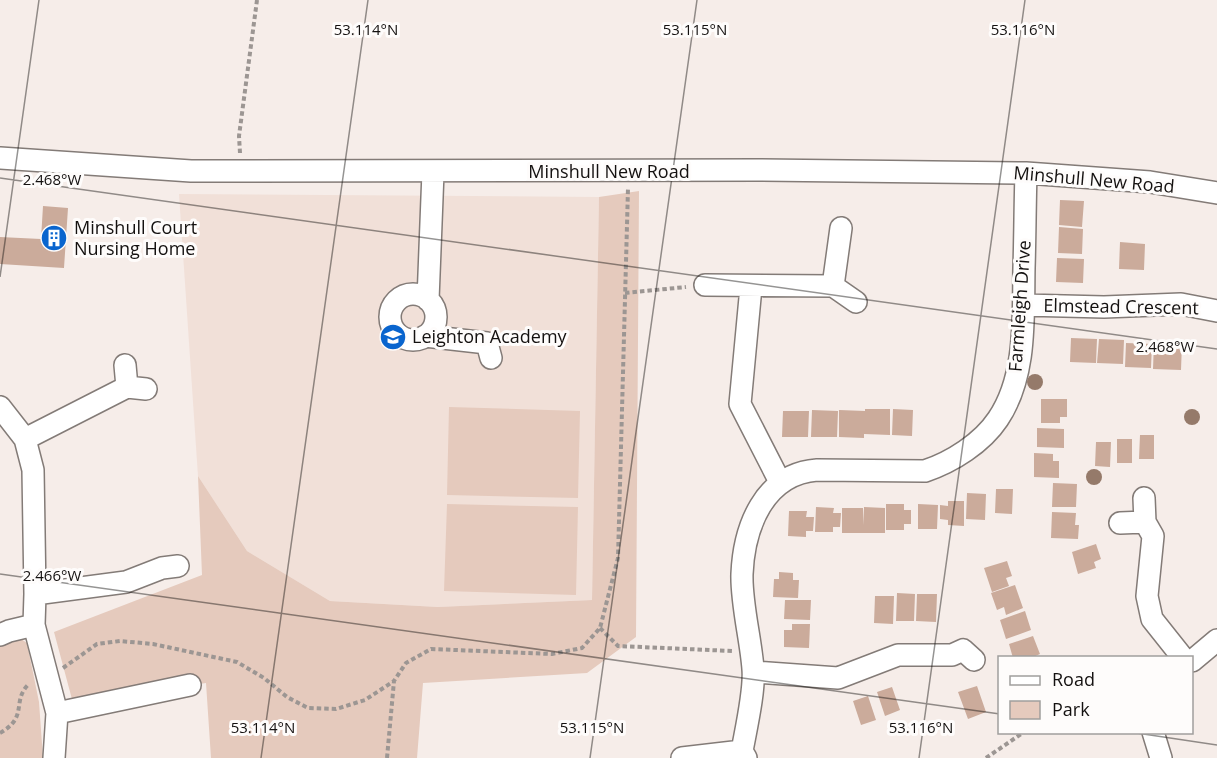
<svg xmlns="http://www.w3.org/2000/svg" width="1217" height="758" font-family="'Open Sans',sans-serif">
<style>
.built{fill:#f1e0d8}
.green{fill:#e5cabd}
.building{fill:#cbab9b}
.lines{fill:none;stroke-linecap:round;stroke-linejoin:round}
.minor-casing{stroke:#837b77;stroke-width:24}
.path{stroke:#9c9693;stroke-width:4;stroke-dasharray:4.5 3;stroke-linecap:butt}
.minor{stroke:#fff;stroke-width:21}
.tree{fill:#957a6a}
.ticks{fill:none;stroke:#141110;stroke-width:1.5;stroke-opacity:0.45}
.labels{text-anchor:middle;stroke-width:6;stroke-linejoin:round;paint-order:stroke}
.street-label{font-size:18px;fill:#141110;stroke:#fefcfb}
.poi-label{font-size:18px;fill:#141110;stroke:#fefcfb;text-anchor:start}
.ticks-label{font-size:15px;text-anchor:middle;fill:#141110;stroke:#fefcfb;stroke-width:6;stroke-linejoin:round;paint-order:stroke}
</style>
<rect width="100%" height="100%" fill="#f6ede9"/>
<path class="built" d="M179 194 599 197 592 600 438 607 330 601 247 551 198 476Z"/>
<path class="green" d="M639 191 636 637 587 673 423 683 417 758H211L206 683 73 703 54 632 202 575 198 476 247 551 330 601 438 607 592 600 599 197Z
M449 407 580 411 578 498 447 495Z
M447 504 578 507 576 595 444 591Z
M18 637 27 643 39 702 43 758H0V644Z"/>
<path class="building" d="M1060 200 1084 201 1082 227 1059 225Z
M43 206 68 208 64 268 0 264V237L41 239Z
M1059 227 1083 229 1082 254 1058 253Z
M1120 242 1145 244 1144 270 1119 269Z
M1057 258 1084 259 1083 283 1056 282Z
M1071 338 1097 339 1096 363 1070 362Z
M1099 339 1124 340 1123 364 1097 363Z
M1154 342 1182 343 1181 370 1153 369Z
M1126 343 1152 344 1151 368 1125 367Z
M1041 399H1067V417H1060V423H1041Z
M865 409H890V435L864 434V438L839 437V410L865 411Z
M893 409 913 410 912 436 892 435Z
M812 410 838 411 837 437H811Z
M783 411H809L808 437H782Z
M1037 428 1064 429V448L1037 447Z
M1140 435H1154V459H1139Z
M1117 439H1132V463H1117Z
M1096 442H1111L1110 467 1095 466Z
M1034 453 1053 454V461H1059V478L1034 477Z
M1053 483 1077 484 1076 507H1052Z
M996 489H1013L1012 514 995 513Z
M967 493 986 494 985 520 966 519Z
M948 501H964V526L948 525V520L940 519V505L948 506Z
M886 504H904V510H911V524H904V530H886Z
M918 504 938 505 937 529H918Z
M816 507 834 508 833 513H841L840 527H833V532H815Z
M864 507 885 508V533H842V508H863L864 525Z
M789 511H807L806 517H814L813 531H806V537L788 536Z
M1052 512 1076 513 1075 525H1079L1078 539 1051 538Z
M1096 544 1101 559 1094 562 1096 568 1078 574 1072 552Z
M1007 561 1012 576 1006 578 1009 586 992 592 984 568Z
M779 572 793 573V580H799L798 598 773 597 774 579H779Z
M1015 585 1023 608 1006 615 1004 607 997 610 991 593Z
M897 593 915 594 914 621H896Z
M917 594H937L936 622 916 621Z
M875 596H894L893 624 874 623Z
M785 600H811L810 620 784 619Z
M1025 611 1031 630 1006 639 1000 620Z
M792 624H810L809 648 784 647V630H792Z
M1033 636 1040 654 1031 658H1013L1009 644Z
M977 686 986 712 968 719 958 692Z
M892 687 900 710 885 716 877 692Z
M868 696 876 720 861 725 853 701Z"/>
<g class="lines">
<defs>
<path id="minor" d="M0 158 191 171 760 170 1026 173 1150 182 1217 193
M705 285 833 286 841 228
M833 286 856 302
M751 287 740 404 780 482
M390 317a23 23 0 1 1 46 0a23 23 0 1 1-46 0Z
M428 300 433 172
M1024 305 1104 307 1181 304 1217 311
M425 336 487 343 491 358
M125 365 127 387
M0 407 25 439 33 470 35 594 34 625 57 713 54 758
M25 439 127 387 146 389
M1144 498 1145 522 1153 536 1147 596 1152 619 1183 658
M1120 523 1145 522
M35 594 126 582 162 568 178 566
M0 635 9 631 34 625
M1192 661 1217 640
M754 672 838 678 898 655H952L963 650 974 660
M57 713 190 685
M1153 732 1161 758
M682 758 742 751
M746 758 742 751C746 729 755 690 753 669 751 640 741 603 742 574 744 527 764 474 817 470L925 471C952 462 982 443 998 419 1027 376 1023 318 1024 268 1025 236 1025 204 1026 173"/>
</defs>
<use href="#minor" class="minor-casing"/>
<path class="path" d="M240 153 239 136 257 0
M625 293 686 287
M600 628 618 646 732 651
M63 668 97 644 120 641 153 644 237 662 264 678 287 697 308 708 336 709 365 700 394 681
M0 733C29 717 11 701 29 684
M387 758 394 681 406 663 431 649 552 654 582 648 600 628 618 558 628 188
M986 758 1024 732"/>
<use href="#minor" class="minor"/>
</g>
<g class="tree">
<circle cx="1035" cy="382" r="8"/>
<circle cx="1192" cy="417" r="8"/>
<circle cx="1094" cy="477" r="8"/>
</g>
<path class="ticks" d="M0 178 1217 349M0 277 39 0M0 574 1000 714M1130 732 1217 745M261 758 368 0M590 758 697 0M919 758 1025 0"/>
<defs>
<symbol id="building-disc" viewBox="-11 -11 22 22"><circle r="9.5" fill="#0a65ce" stroke="#fefcfb"/><path d="M-4-6H4V6H1V3H-1V6H-4ZM-2.5-4.3h1.7v1.8h-1.7ZM.8-4.3h1.7v1.8H.8ZM-2.5-1h1.7V.8h-1.7ZM.8-1h1.7V.8H.8Z" fill="#fff"/></symbol>
<symbol id="school-disc" viewBox="-11 -11 22 22"><circle r="9.5" fill="#0a65ce" stroke="#fefcfb"/><path d="M0-5L7-2L0 1L-7-2ZM-4 1L0 2.5L4 1V4Q0 6-4 4Z" fill="#fff"/></symbol>
</defs>
<g fill-rule="evenodd">
<use href="#building-disc" x="39" y="223" width="30" height="30"/>
<use href="#school-disc" x="378" y="322" width="30" height="30"/>
</g>
<g class="labels">
<g class="street-label">
<text x="609" y="178">Minshull New Road</text>
<text transform="translate(1094 180) rotate(5)" y="6">Minshull New Road</text>
<text transform="translate(1020 306) rotate(-86)" y="6">Farmleigh Drive</text>
<text transform="translate(1121 307) rotate(1)" y="6">Elmstead Crescent</text>
</g>
<g class="poi-label">
<text x="74" y="234">Minshull Court<tspan x="74" dy="21">Nursing Home</tspan></text>
<text x="412" y="343">Leighton Academy</text>
</g>
</g>
<g class="ticks-label">
<text x="366" y="35">53.114°N</text>
<text x="695" y="35">53.115°N</text>
<text x="1023" y="35">53.116°N</text>
<text x="52" y="185">2.468°W</text>
<text x="1165" y="352">2.468°W</text>
<text x="52" y="581">2.466°W</text>
<text x="263" y="733">53.114°N</text>
<text x="592" y="733">53.115°N</text>
<text x="921" y="733">53.116°N</text>
</g>
<rect x="998" y="656" width="195" height="78" fill="#fefcfb" stroke="#a09e9d" stroke-width="1.5"/>
<rect x="1010" y="676" width="30" height="9" fill="#ffffff" stroke="#a09e9d" stroke-width="1.5"/>
<text x="1052" y="686" font-size="18" fill="#141110">Road</text>
<rect x="1010" y="701" width="30" height="18" fill="#e5cabd" stroke="#a09e9d" stroke-width="1.5"/>
<text x="1052" y="716" font-size="18" fill="#141110">Park</text>
</svg>
